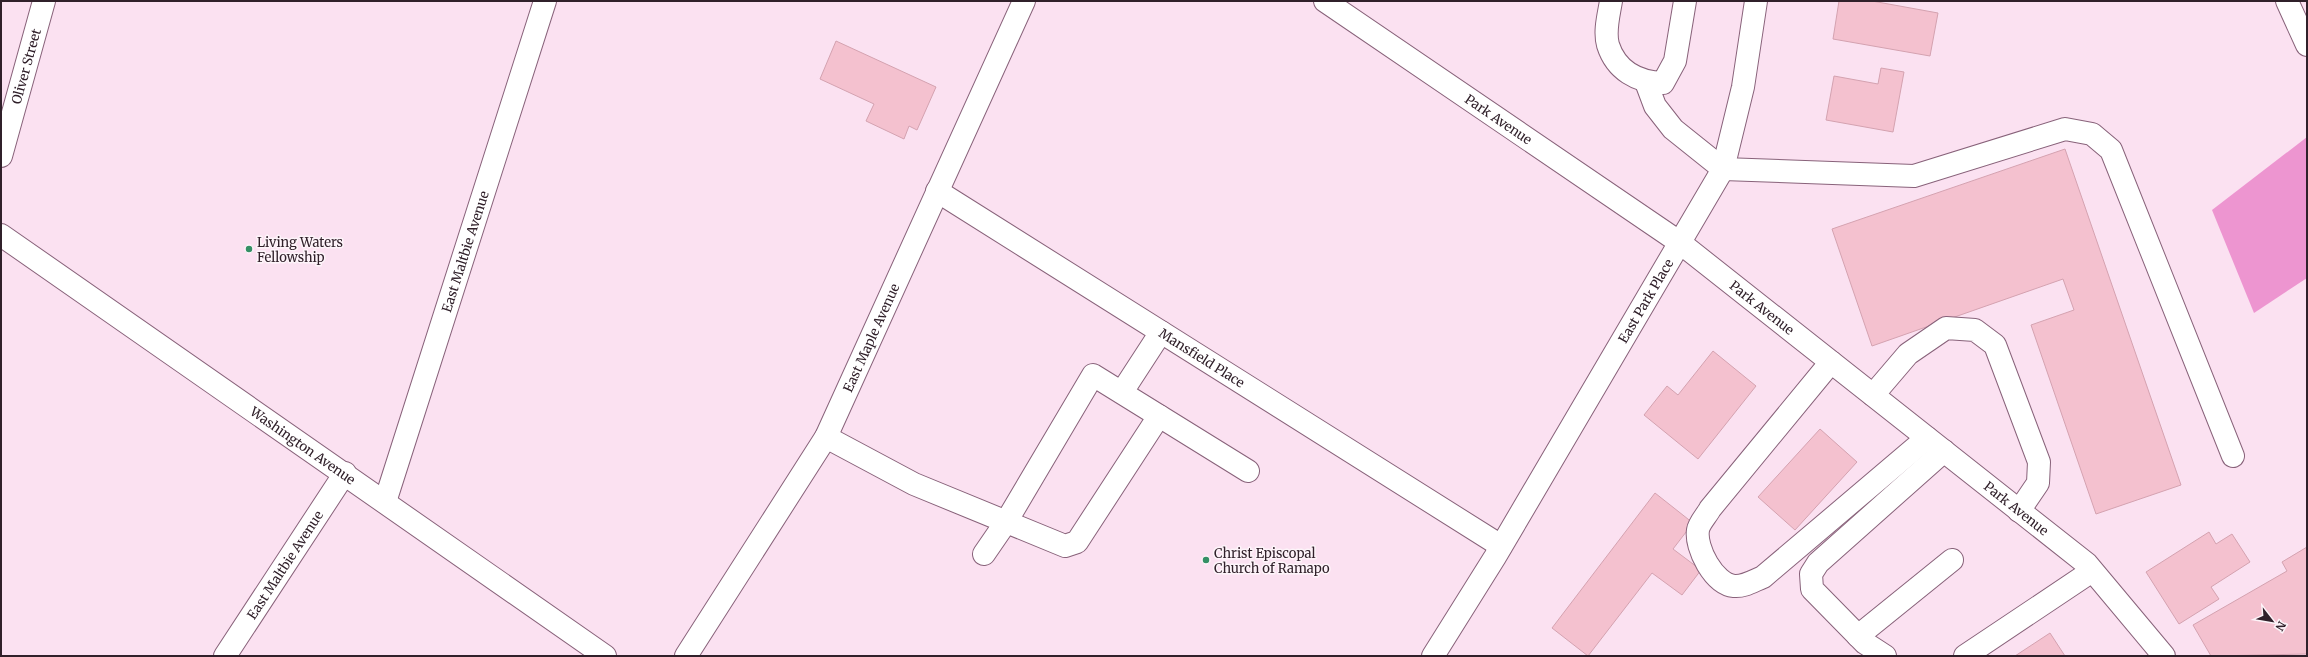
<svg xmlns="http://www.w3.org/2000/svg" width="2308" height="657" font-family="Merriweather,serif">
<style>
.green{fill:#ed95d0}
.building{fill:#f4c1cf;stroke:#d4a2b0}
.lines{fill:none;stroke-linecap:round;stroke-linejoin:round}
.minor-casing{stroke:#88627a;stroke-width:24}
.minor{stroke:#fff;stroke-width:22}
.poi-dot{fill:#348f65;stroke:#fdf4f9;stroke-width:1.5}
.labels{text-anchor:middle;stroke-width:3;stroke-linejoin:round;paint-order:stroke}
.street-label{font-size:13px;fill:#30202a;stroke:#fdf4f9}
.poi-label{font-size:13px;fill:#30202a;stroke:#fdf4f9;text-anchor:start}
</style>
<rect width="100%" height="100%" fill="#fbe1f1"/>
<path class="green" d="M2307 137V278L2254 313 2212 210Z"/>
<path class="building" d="M1839 1H1872L1938 13 1930 56 1833 39Z
M836 41 936 87 917 130 909 126 904 139 866 121 874 104 820 79Z
M1881 68 1904 72 1893 132 1826 120 1834 76 1878 84Z
M2065 149 2181 485 2096 514 2031 325 2074 310 2063 279 1872 346 1832 229Z
M1713 351 1756 386 1698 459 1644 415 1667 386 1678 395Z
M1820 429 1857 462 1795 530 1758 497Z
M1655 493 1693 523 1673 549 1701 570 1682 595 1652 573 1588 656 1552 628Z
M2209 532 2216 544 2232 534 2250 562 2211 587 2219 599 2179 624 2146 572Z
M2307 547V654L2211 656 2193 625 2287 571 2282 562Z
M2050 633 2065 656H2015Z"/>
<g class="lines">
<defs>
<g id="minor">
<path id="s1" d="M1325 1 1679 242 2087 564 2164 656"/>
<path d="M1611 1C1609 14 1604 31 1608 45 1616 70 1637 82 1663 83L1675 61 1685 1"/>
<path d="M2287 1 2307 45"/>
<path d="M1646 82 1655 106 1673 129 1723 169 1914 176 2065 129 2092 134 2111 150 2233 456"/>
<path id="s2" d="M1 156 44 1"/>
<path id="s3" d="M937 191 1501 546"/>
<path id="s4" d="M1 235 605 656"/>
<path d="M1831 362 1710 509C1707 515 1699 523 1698 530 1695 548 1714 584 1734 586 1744 587 1753 581 1763 577L1927 438"/>
<path d="M1122 392 1161 332"/>
<path d="M1873 395 1908 354 1946 328 1975 330 1995 345 2039 462 2038 483 2019 511"/>
<path d="M826 437 914 484 1065 546 1077 542 1159 416"/>
<path id="s5" d="M385 502 545 1"/>
<path d="M984 554 1006 522 1093 375 1248 471"/>
<path d="M1858 636 1952 560"/>
<path id="s6" d="M225 656 345 473"/>
<path id="s7" d="M686 656 826 437 1024 1"/>
<path id="s8" d="M1433 656 1495 557 1723 169 1743 87 1756 1"/>
<path d="M1885 656 1865 643 1812 589 1811 574 1818 563 1944 451"/>
<path d="M1965 656 2092 571"/>
</g>
</defs>
<use href="#minor" class="minor-casing"/>
<use href="#minor" class="minor"/>
</g>
<g class="poi-dot">
<circle cx="249" cy="249" r="4"/>
<circle cx="1206" cy="560" r="4"/>
</g>
<g class="labels">
<g class="street-label">
<text dy="5" stroke="none"><textPath href="#s2" startOffset="93">Oliver Street</textPath></text>
<text dy="5" stroke="none"><textPath href="#s1" startOffset="210">Park Avenue</textPath></text>
<text dy="5" stroke="none"><textPath href="#s5" startOffset="263">East Maltbie Avenue</textPath></text>
<text dy="5" stroke="none"><textPath href="#s8" startOffset="414">East Park Place</textPath></text>
<text dy="5" stroke="none"><textPath href="#s1" startOffset="534">Park Avenue</textPath></text>
<text dy="5" stroke="none"><textPath href="#s7" startOffset="369">East Maple Avenue</textPath></text>
<text dy="5" stroke="none"><textPath href="#s3" startOffset="313">Mansfield Place</textPath></text>
<text dy="5" stroke="none"><textPath href="#s4" startOffset="368">Washington Avenue</textPath></text>
<text dy="5" stroke="none"><textPath href="#s1" startOffset="858">Park Avenue</textPath></text>
<text dy="5" stroke="none"><textPath href="#s6" startOffset="109">East Maltbie Avenue</textPath></text>
</g>
<g class="poi-label">
<text x="257" y="247">Living Waters<tspan x="257" dy="15">Fellowship</tspan></text>
<text x="1214" y="558">Christ Episcopal<tspan x="1214" dy="15">Church of Ramapo</tspan></text>
</g>
</g>
<rect width="2308" height="657" fill="none" stroke="#30202a" stroke-width="4"/>
<g transform="translate(2272 621) rotate(121)" stroke="#fdf4f9" stroke-width="3" paint-order="stroke">
<path d="M0-3L7 15L0 10L-7 15Z" fill="#30202a"/>
<text y="-6" font-size="11" font-weight="bold" text-anchor="middle" fill="#30202a">N</text>
</g>
</svg>
